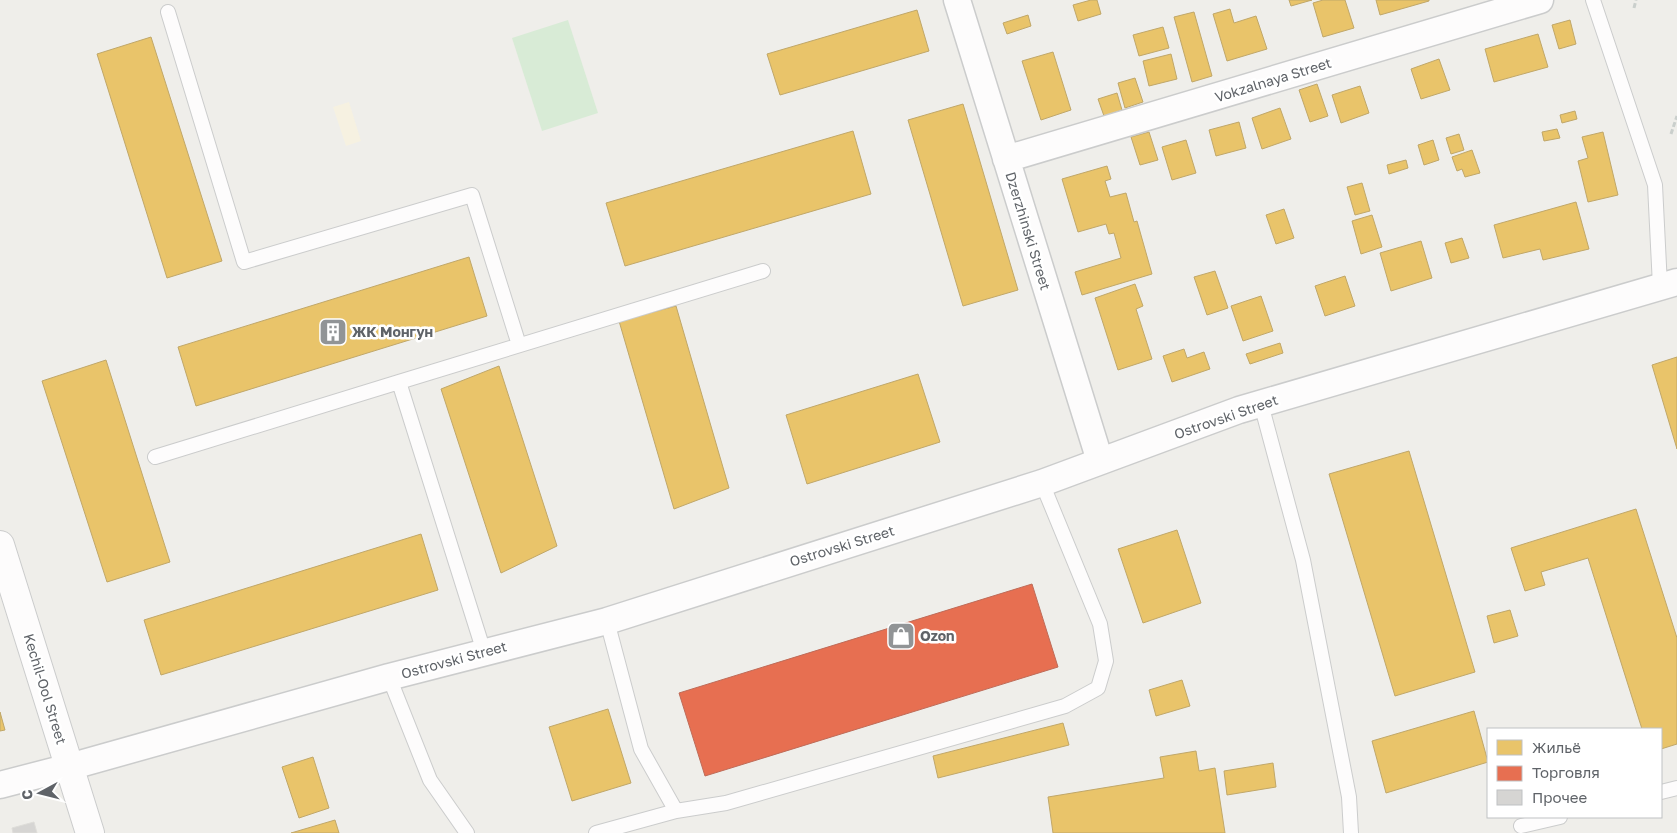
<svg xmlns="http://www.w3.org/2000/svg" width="1677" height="833" font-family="'Golos Text',sans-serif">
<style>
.green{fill:#d8ebd6}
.sand{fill:#f6f1e1}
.homes{fill:#e9c46a;stroke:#c0a769}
.shops{fill:#e76f51;stroke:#be6b58}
.building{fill:#d6d5d3;stroke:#deddd9}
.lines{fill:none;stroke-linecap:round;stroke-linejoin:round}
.service-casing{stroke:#cbcccc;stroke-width:16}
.minor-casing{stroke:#cbcccc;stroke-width:29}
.tertiary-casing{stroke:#cbcccc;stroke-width:30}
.path{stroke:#cacfcc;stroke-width:3;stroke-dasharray:5 2.5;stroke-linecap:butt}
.service{stroke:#fdfcfc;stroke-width:14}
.minor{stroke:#fdfcfc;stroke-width:26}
.tertiary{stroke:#fdfcfc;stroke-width:28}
.labels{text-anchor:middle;stroke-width:5;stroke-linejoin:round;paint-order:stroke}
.street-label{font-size:14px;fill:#5f6368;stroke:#fff}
.poi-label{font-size:14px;font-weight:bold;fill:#5f6368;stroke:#fff;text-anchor:start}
</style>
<rect width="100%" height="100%" fill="#efeeea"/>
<path class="green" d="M568 20 598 113 542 131 512 38Z"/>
<path class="sand" d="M349 102 361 141 346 146 333 107Z"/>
<path class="homes" d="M1091 0H1097L1101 14 1078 21 1073 5Z
M1289 0H1312L1291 6Z
M1323 0H1345L1354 28 1323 37 1313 3Z
M1376 0H1429V1L1380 15Z
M1230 9 1234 23 1256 16 1267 49 1227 61 1213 14Z
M917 10 929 51 780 95 767 54Z
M1194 12 1212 76 1192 82 1174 17Z
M1028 15 1031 26 1007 34 1003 23Z
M1570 20 1576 44 1559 49 1552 25Z
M1163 27 1169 48 1139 56 1133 35Z
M1538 34 1548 67 1494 82 1485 49Z
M151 37 222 261 167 278 97 54Z
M1053 52 1071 110 1041 120 1022 61Z
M1171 54 1177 79 1149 86 1143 61Z
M1439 59 1450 90 1421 99 1411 69Z
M1135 78 1143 102 1125 108 1118 83Z
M1317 84 1328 116 1310 122 1299 90Z
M1360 86 1369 113 1341 123 1332 95Z
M1117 93 1122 110 1104 116 1098 99Z
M963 104 1018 290 963 306 908 120Z
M1280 108 1291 139 1262 149 1252 118Z
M1575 111 1577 119 1562 123 1560 115Z
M1239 122 1246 148 1216 156 1209 130Z
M1557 129 1560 138 1544 141 1542 132Z
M853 131 871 194 625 266 606 203Z
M1149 132 1158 160 1140 165 1131 137Z
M1603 132 1618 195 1588 202 1578 161 1588 158 1582 137Z
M1459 134 1464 150 1451 154 1446 138Z
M1186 140 1196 173 1172 180 1162 147Z
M1433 140 1439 160 1424 165 1418 145Z
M1472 150 1480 173 1465 177 1462 169 1457 171 1452 157Z
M1406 160 1408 168 1389 174 1387 165Z
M1107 166 1111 179 1105 181 1110 197 1126 193 1134 222 1137 221 1152 274 1082 295 1075 272 1121 258 1114 233 1109 234 1106 224 1078 232 1062 179Z
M1362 183 1370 211 1355 215 1347 187Z
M1576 202 1589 249 1543 260 1540 249 1503 258 1494 225Z
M1284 209 1294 238 1276 244 1266 215Z
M1372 215 1382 247 1361 254 1352 221Z
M1462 238 1469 258 1451 263 1445 243Z
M1421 241 1432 278 1391 291 1380 253Z
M469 257 487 316 196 406 178 347Z
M1215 271 1228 308 1207 315 1194 277Z
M1345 276 1355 306 1325 316 1315 286Z
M1135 284 1143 306 1136 309 1152 359 1118 370 1095 298Z
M1261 296 1273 331 1243 341 1231 306Z
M676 306 729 488 674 509 619 321Z
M1280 343 1283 353 1250 364 1246 354Z
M1184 349 1187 358 1204 352 1210 369 1172 382 1163 356Z
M1677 357V449L1652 365Z
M106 360 170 562 107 582 42 381Z
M499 366 557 546 501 573 441 389Z
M918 374 940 442 807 484 786 415Z
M1409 451 1475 672 1395 696 1329 474Z
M1636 509 1677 638V744L1661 749V729H1642L1588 558 1541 572 1545 585 1525 591 1511 548Z
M1177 530 1201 603 1143 623 1118 549Z
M421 534 438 590 161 675 144 620Z
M1510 610 1518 636 1494 643 1487 616Z
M1182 680 1190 706 1156 716 1149 690Z
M608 709 631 783 572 801 549 727Z
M1474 711 1488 762 1386 793 1372 741Z
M0 712 5 730 0 731Z
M1063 723 1069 745 938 778 933 756Z
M1196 751 1199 771 1215 768 1225 833H1053L1048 797 1164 778 1160 757Z
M313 757 329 808 299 818 282 767Z
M1273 763 1276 787 1227 795 1224 771Z
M335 820 339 833H291Z"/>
<path class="shops" d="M1032 584 1058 667 705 776 679 693Z"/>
<path class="building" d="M34 822 37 833H13L12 828Z"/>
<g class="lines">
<defs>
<path id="service" d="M1593 0 1655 185 1660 286
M168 12 244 262 472 195 519 345
M399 382 763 271
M1261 404 1303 560 1349 797 1351 833
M155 457 399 382 484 652
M607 621 641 749 676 811 726 803 1065 706 1098 688 1106 661 1100 624 1042 483
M389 677 430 780 467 833
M1661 792 1677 788
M1521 826 1560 817
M596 833 676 811"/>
<path id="minor" d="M957 0 1100 461
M1006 159 1540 0
M0 785 69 767 389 677 607 621 1042 483 1239 410 1677 282"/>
<path id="tertiary" d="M0 545 90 833"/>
</defs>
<use href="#service" class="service-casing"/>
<use href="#minor" class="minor-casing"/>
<use href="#tertiary" class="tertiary-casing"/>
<path class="path" d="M1634 8 1636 0
M1671 134 1677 116"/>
<use href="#service" class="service"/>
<use href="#minor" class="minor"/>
<use href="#tertiary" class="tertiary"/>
</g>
<defs>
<symbol id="building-square" viewBox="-11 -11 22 22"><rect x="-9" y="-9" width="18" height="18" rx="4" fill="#919496" stroke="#fff"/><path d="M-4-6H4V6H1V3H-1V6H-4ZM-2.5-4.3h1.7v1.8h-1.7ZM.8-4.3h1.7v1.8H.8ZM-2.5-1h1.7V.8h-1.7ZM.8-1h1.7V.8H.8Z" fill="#fff"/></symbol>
<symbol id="shop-square" viewBox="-11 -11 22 22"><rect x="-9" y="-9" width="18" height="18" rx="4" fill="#919496" stroke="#fff"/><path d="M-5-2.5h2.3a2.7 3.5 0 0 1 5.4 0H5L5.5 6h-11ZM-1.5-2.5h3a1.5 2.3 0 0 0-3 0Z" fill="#fff"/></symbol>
</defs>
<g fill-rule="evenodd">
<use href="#building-square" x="317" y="316" width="32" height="32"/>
<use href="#shop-square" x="885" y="620" width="32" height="32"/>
</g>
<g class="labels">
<g class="street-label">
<text transform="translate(1273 80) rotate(-17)" y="5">Vokzalnaya Street</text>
<text transform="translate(1028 231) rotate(73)" y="5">Dzerzhinski Street</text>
<text transform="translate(1226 417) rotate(-19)" y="5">Ostrovski Street</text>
<text transform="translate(842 546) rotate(-17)" y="5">Ostrovski Street</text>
<text transform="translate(454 660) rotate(-15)" y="5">Ostrovski Street</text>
<text transform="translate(45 689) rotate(73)" y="5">Kechil-Ool Street</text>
</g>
<g class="poi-label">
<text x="352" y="337">ЖК Монгун</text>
<text x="920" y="641">Ozon</text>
</g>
</g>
<rect x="1487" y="728" width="175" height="90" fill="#ffffff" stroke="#bfc1c3"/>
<rect x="1497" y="740" width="25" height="15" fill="#e9c46a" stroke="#bfc1c3"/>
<text x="1532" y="753" font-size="15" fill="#5f6368">Жильё</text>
<rect x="1497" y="766" width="25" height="15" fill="#e76f51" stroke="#bfc1c3"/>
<text x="1532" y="778" font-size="15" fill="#5f6368">Торговля</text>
<rect x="1497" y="790" width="25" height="15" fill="#d6d5d3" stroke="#bfc1c3"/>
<text x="1532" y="803" font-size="15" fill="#5f6368">Прочее</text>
<g transform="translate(40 793) rotate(263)" stroke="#ffffff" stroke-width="4" paint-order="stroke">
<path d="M0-4L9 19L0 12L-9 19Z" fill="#5f6368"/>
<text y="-8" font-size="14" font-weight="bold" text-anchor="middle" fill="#5f6368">С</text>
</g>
</svg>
